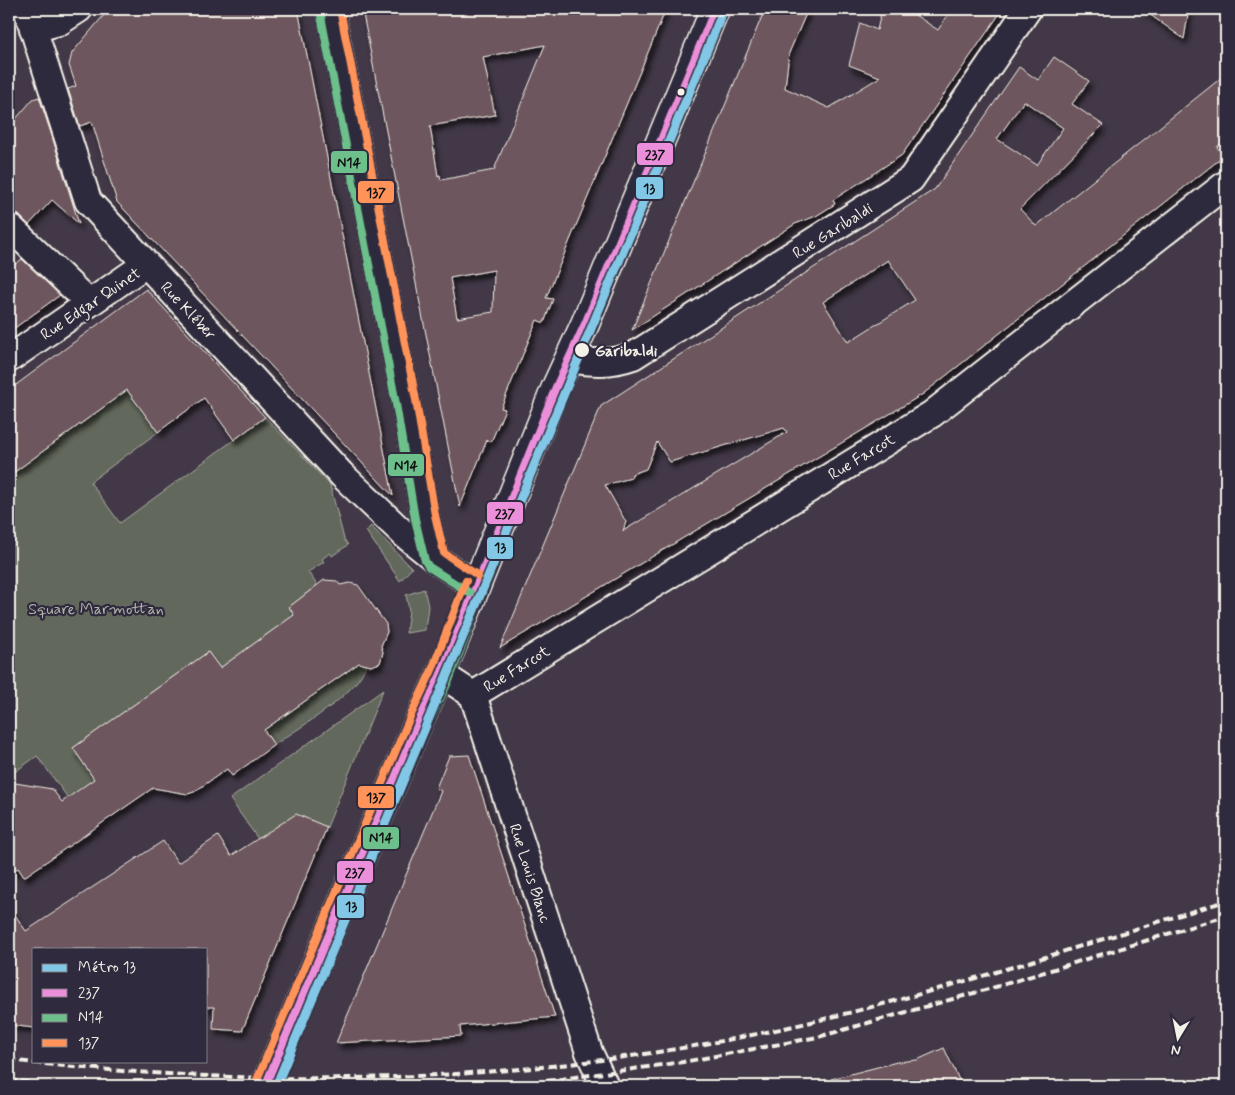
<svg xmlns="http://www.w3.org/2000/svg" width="1235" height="1095" font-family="Mynerve,sans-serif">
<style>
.green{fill:#62685b;stroke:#abaca2}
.building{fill:#6e575e;stroke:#f4f1e8;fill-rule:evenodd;filter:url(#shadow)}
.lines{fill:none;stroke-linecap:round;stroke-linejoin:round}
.minor-casing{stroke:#f4f1e8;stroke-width:30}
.tertiary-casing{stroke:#f4f1e8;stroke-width:31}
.primary-casing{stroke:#f4f1e8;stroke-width:31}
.minor{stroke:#2f2a3d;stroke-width:26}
.tertiary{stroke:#2f2a3d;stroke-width:28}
.primary{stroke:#2f2a3d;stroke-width:28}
.rail{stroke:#f4f1e8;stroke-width:4;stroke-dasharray:8 4;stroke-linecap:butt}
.bus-1-casing{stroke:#2f2a3d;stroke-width:11}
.bus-2-casing{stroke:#2f2a3d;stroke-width:11}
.bus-3-casing{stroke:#2f2a3d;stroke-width:11}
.bus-1{stroke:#ec8fda;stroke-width:8}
.bus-2{stroke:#6dc08c;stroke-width:8}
.bus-3{stroke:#ff935a;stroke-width:8}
.metro-1-casing{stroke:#2f2a3d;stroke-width:12}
.metro-1{stroke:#82c8e6;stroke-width:9}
.bus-dot{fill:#f4f1e8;stroke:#2f2a3d;stroke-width:2}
.labels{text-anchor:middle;stroke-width:4.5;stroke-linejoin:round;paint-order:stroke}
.street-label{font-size:16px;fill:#f4f1e8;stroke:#2f2a3d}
.stop-label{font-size:16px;font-weight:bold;fill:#f4f1e8;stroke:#2f2a3d;text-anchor:start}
.park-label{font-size:16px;fill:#b2b3a9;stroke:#2f2a3d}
.line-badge{stroke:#2f2a3d;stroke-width:2}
.pale-badge-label{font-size:14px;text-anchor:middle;font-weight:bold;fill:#111}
</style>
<defs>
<filter id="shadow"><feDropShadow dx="3" dy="5.5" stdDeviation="2.5" flood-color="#0009"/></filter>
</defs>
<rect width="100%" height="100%" fill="#423847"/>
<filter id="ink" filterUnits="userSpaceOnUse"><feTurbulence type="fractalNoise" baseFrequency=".02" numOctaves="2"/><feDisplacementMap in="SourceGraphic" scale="10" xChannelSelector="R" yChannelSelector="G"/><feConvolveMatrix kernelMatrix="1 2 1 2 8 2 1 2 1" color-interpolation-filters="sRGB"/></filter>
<g filter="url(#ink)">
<path class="green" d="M127 390 158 432 90 482 120 523 265 417 330 485 344 539 348 545 332 556 330 553 322 559 324 562 308 572 317 585 289 607 294 615 220 668 208 652 73 748 98 784 80 814 37 756 9 776V476Z
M371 526 412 568 400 581 366 531Z
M424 589 428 606 425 630 406 633 409 610 406 595Z
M362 661 366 665C357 695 300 727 274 745L264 730Z
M383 690 327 827 258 839 230 799Z"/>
<path class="building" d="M109 9H298L393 496 117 202 92 122 80 126 68 89 76 86 69 65 72 53Z
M362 9H666L546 298 553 299 544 323 537 320 501 408 505 409 491 442 487 440 460 507ZM545 45 494 170 441 180 440 175 438 176 430 126 495 115 483 57ZM494 270 493 312 457 318 450 278Z
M765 9H808L789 53 785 88 829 108 880 77 849 65 860 23 877 30 882 9H906L938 30 952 9H1003L902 155 833 200 835 204 816 216 795 224 632 330Z
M1142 9H1189L1184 39Z
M1054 57 1089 81 1072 104 1103 125 1020 209 1036 226 1226 74V140L1217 147 1224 156 923 394 500 648 601 406 935 189 1019 67 1038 80ZM1024 101 1063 128 1037 165 997 139ZM888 260 915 300 848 342 823 302ZM784 428 787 432 623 531 626 522 605 485 631 478 632 474 646 469 657 442 670 462Z
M39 97 52 136 79 224 52 200 29 225 19 215 9 211V127L33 99Z
M22 259 60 295 9 332V269Z
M146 289 265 417 234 440 204 398 158 432 127 390 9 476V390Z
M324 580 337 581 340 585 350 583 358 585 386 624 387 632 381 646 383 652 380 663 371 666 359 663 264 730 274 745 232 776 227 769 194 792 188 794 153 788 24 877 18 868 9 874V782L52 789 62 802 94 779 73 748 208 652 220 668 294 615 289 607Z
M469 755 555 1017 460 1026 461 1036 336 1043 441 791 436 788 449 756Z
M296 814 327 827 242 1031 213 1029 214 1007H206V949H34V1028L9 1025V906L26 931 163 841 178 863 218 836 231 856Z
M944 1048 962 1086H832L831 1079 897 1062 917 1060Z"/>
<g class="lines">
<defs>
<path id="minor" d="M27 9 88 201 342 475 405 535 435 559
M33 29 59 22 79 9
M9 226 89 303
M9 359 146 264
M570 359C593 363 610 364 633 356L911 179 1028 9
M441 674 473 695 589 1052 605 1086
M473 695 932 414 1226 184"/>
<path id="tertiary" d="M330 9 406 402 425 517 435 559 475 585"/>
<path id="primary" d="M265 1086 419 721 441 674 556 387 585 324 715 9"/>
</defs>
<use href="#minor" class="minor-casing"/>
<use href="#tertiary" class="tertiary-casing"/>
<use href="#primary" class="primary-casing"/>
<use href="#minor" class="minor"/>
<use href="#tertiary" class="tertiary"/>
<use href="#primary" class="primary"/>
<path class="rail" d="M9 1060C263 1090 520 1085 771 1031 925 998 1075 947 1226 901
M9 1080 55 1086
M511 1086 683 1062 818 1037 999 986 1226 916"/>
<defs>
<path id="bus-1" d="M265 1086 419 721 441 674 556 387 585 324 715 9"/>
<path id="bus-2" d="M320 11 396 404 415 519 425 561 429 567 470 593
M276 1086 428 725 450 678 484 589"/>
<path id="bus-3" d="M340 9 416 400 435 515 444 553 480 577
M256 1082 410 717 432 670 466 581"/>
</defs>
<use href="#bus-1" class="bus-1-casing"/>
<use href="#bus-2" class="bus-2-casing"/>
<use href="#bus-3" class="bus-3-casing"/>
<use href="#bus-1" class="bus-1"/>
<use href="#bus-2" class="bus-2"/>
<use href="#bus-3" class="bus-3"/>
<defs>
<path id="metro-1" d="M276 1086 724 9"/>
</defs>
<use href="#metro-1" class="metro-1-casing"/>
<use href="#metro-1" class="metro-1"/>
</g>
</g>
<g class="bus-dot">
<circle cx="681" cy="92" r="4.5"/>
<circle cx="582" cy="350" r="8"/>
</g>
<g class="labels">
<g class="street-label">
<text transform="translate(832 230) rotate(-32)" y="6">Rue Garibaldi</text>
<text transform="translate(90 303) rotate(-34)" y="6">Rue Edgar Quinet</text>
<text transform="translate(189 310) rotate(47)" y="6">Rue Kléber</text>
<text transform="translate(861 456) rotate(-31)" y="6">Rue Farcot</text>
<text transform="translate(516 668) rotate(-32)" y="6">Rue Farcot</text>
<text transform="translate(531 873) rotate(72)" y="6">Rue Louis Blanc</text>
</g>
<g class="stop-label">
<text x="595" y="356">Garibaldi</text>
</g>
<g class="park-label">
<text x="96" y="614">Square Marmottan</text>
</g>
</g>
<g class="line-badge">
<rect x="636" y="142" width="38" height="24" rx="5" fill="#ec8fda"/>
<rect x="330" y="150" width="38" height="24" rx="5" fill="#6dc08c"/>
<rect x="635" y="176" width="29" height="24" rx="5" fill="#82c8e6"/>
<rect x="357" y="180" width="38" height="24" rx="5" fill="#ff935a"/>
<rect x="387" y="453" width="38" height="24" rx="5" fill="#6dc08c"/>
<rect x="486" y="501" width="38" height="24" rx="5" fill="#ec8fda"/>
<rect x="486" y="536" width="28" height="24" rx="5" fill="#82c8e6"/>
<rect x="357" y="785" width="38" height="24" rx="5" fill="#ff935a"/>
<rect x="362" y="826" width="38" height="24" rx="5" fill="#6dc08c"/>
<rect x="336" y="860" width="38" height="24" rx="5" fill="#ec8fda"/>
<rect x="336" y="894" width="29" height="25" rx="5" fill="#82c8e6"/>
</g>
<g class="pale-badge-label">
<text x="655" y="159">237</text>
<text x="349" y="167">N14</text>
<text x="649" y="193">13</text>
<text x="376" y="197">137</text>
<text x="406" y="470">N14</text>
<text x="505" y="518">237</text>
<text x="500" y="552">13</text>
<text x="376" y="802">137</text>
<text x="381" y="842">N14</text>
<text x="355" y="877">237</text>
<text x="351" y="911">13</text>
</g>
<rect width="1235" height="1095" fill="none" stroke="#2f2a3d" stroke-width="30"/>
<rect x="15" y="15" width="1205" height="1065" fill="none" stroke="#f4f1e8" stroke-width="2" filter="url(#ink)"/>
<rect x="32" y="948" width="175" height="115" fill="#2f2a3d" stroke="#7e7a81"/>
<rect x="42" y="964" width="25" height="8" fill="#82c8e6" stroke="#7e7a81"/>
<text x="78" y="972" font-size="15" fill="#f4f1e8">Métro 13</text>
<rect x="42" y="989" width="25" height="8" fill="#ec8fda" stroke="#7e7a81"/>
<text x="78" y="998" font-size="15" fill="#f4f1e8">237</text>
<rect x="42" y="1014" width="25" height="8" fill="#6dc08c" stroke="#7e7a81"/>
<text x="78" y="1022" font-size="15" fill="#f4f1e8">N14</text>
<rect x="42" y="1039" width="25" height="8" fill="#ff935a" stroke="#7e7a81"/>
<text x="78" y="1048" font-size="15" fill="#f4f1e8">137</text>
<g transform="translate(1178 1038) rotate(190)" stroke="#2f2a3d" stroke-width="4" paint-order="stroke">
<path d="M0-4L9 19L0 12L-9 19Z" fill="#f4f1e8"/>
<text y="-8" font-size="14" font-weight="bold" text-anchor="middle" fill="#f4f1e8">N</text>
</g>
</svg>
